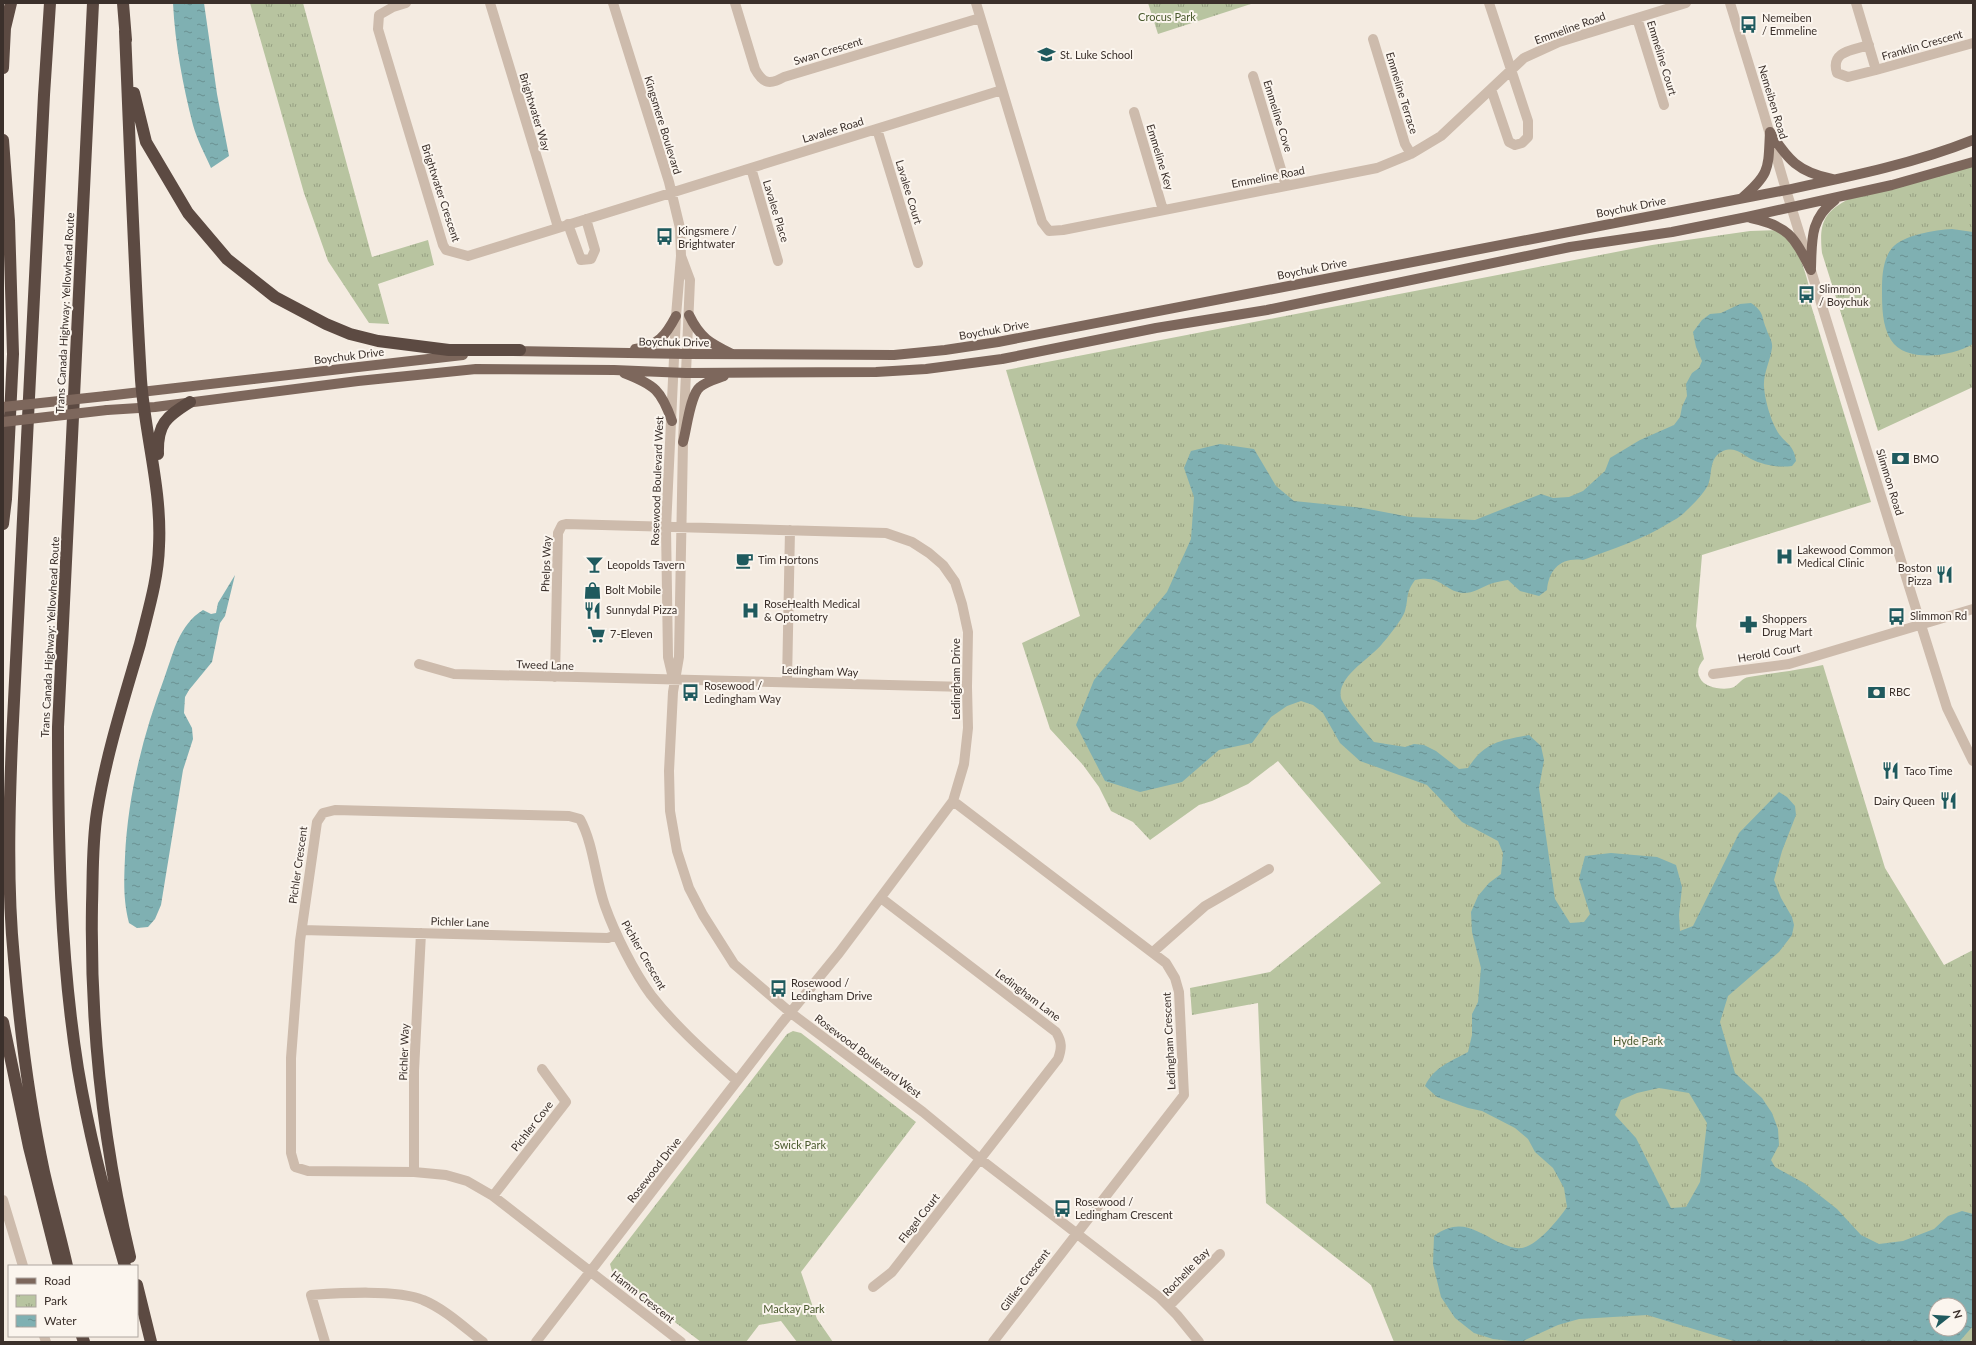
<svg xmlns="http://www.w3.org/2000/svg" width="1976" height="1345" font-family="Lato,sans-serif">
<style>
.park{fill:url(#park-tufts);fill-rule:evenodd}
.water{fill:url(#water-ripples);fill-rule:evenodd}
.lines{fill:none;stroke-linecap:round;stroke-linejoin:round}
.minor{stroke:#cdbbac;stroke-width:10}
.major{stroke:#7d675c;stroke-width:10}
.highway{stroke:#5c4a42;stroke-width:12}
.major-bridge{stroke:#7d675c;stroke-width:10}
.labels{text-anchor:middle;stroke-width:4;stroke-linejoin:round;paint-order:stroke}
.park-label{font-size:11px;fill:#4a5a2e;stroke:#fbf5ee}
.poi-label{font-size:11px;fill:#3b302b;stroke:#fbf5ee;text-anchor:start}
.street-label{font-size:11px;fill:#3b302b;stroke:#fbf5ee}
</style>
<defs>
<pattern id="park-tufts" width="24" height="20" patternUnits="userSpaceOnUse"><rect width="24" height="20" fill="#b8c4a0"/><path d="M3 7l-1-3M5 7V3M7 7l1-3M15 17l-1-3M17 17v-4M19 17l1-3" fill="none" stroke="#97a083"/></pattern>
<pattern id="water-ripples" width="26" height="14" patternUnits="userSpaceOnUse"><rect width="26" height="14" fill="#7fb0b2"/><path d="M2 4q2-2 4 0t4 0M15 11q2-2 4 0t4 0" fill="none" stroke="#699091"/></pattern>
</defs>
<rect width="100%" height="100%" fill="#f4ebe1"/>
<path class="park" d="M250 3H303L372 257 428 240 434 265 378 284 389 324 369 323 328 261 304 193Z
M1148 3H1254L1158 34Z
M1973 165V387L1878 431 1822 253C1819 224 1823 212 1849 199Z
M1780 230C1785 237 1792 243 1796 250 1803 263 1812 291 1811 305L1871 502 1702 555 1696 626 1704 659C1699 665 1696 671 1700 678 1704 688 1725 691 1734 687 1739 684 1742 678 1749 677 1774 673 1798 670 1823 665L1885 868 1944 965 1973 950V1342H1394L1371 1285 1266 1203 1258 1003 1192 1015 1190 988 1270 972 1381 883 1278 761 1248 784 1212 801 1199 805 1150 840 1133 822 1111 811 1099 787 1083 765 1050 729 1022 643 1080 616 1006 370 1652 245 1750 231ZM1936 1305H1960V1329H1936Z
M793 1031 801 1033 916 1122 801 1272 817 1319 833 1342H797L781 1321 759 1325 746 1342H701L613 1275 610 1264 787 1034Z"/>
<path class="water" d="M173 3H204L217 94 229 156 211 168C205 154 197 140 193 125 183 86 175 44 173 3Z
M1952 229 1973 232V344C1953 356 1906 364 1891 340 1882 326 1882 306 1882 290 1882 276 1883 259 1892 248 1903 235 1935 230 1952 229Z
M1751 303C1764 312 1761 315 1766 328 1768 335 1773 341 1772 348 1770 362 1763 374 1764 387 1765 400 1770 418 1776 429 1783 443 1794 443 1796 461L1792 466C1779 468 1763 465 1751 459 1742 454 1735 446 1723 451 1708 458 1713 474 1708 485 1703 495 1692 505 1684 513 1680 517 1674 520 1669 523 1642 540 1612 549 1583 560 1561 557 1549 569 1547 590L1539 596 1520 591 1508 580C1502 581 1495 582 1490 584 1481 588 1473 593 1464 593 1444 592 1442 574 1415 580 1405 594 1409 597 1405 611 1402 620 1388 637 1382 644 1371 658 1336 677 1341 698 1342 704 1368 735 1374 742L1405 747 1414 744 1424 745 1436 751 1459 769 1468 768C1485 742 1499 741 1529 735L1541 746 1544 760 1539 788 1555 899 1570 923 1584 922 1590 914 1579 879 1585 856 1611 853 1657 857 1676 865 1682 887 1679 915 1680 931 1693 926 1739 833 1779 792 1787 797 1795 806 1796 815 1782 851 1774 880 1781 898 1792 917 1794 925 1792 935 1779 952 1728 996 1720 1022 1735 1073 1762 1098 1772 1113 1778 1129 1779 1145 1771 1160 1775 1167 1804 1183 1837 1209 1861 1235 1879 1244 1903 1241 1934 1229 1948 1216 1962 1211 1973 1214V1326L1959 1342H1737L1647 1315 1579 1319 1558 1325 1521 1342 1493 1339 1474 1333 1455 1318 1441 1297 1433 1264 1434 1236C1459 1218 1473 1229 1498 1242 1506 1245 1513 1249 1522 1248 1538 1245 1558 1220 1567 1207L1564 1188 1553 1168 1535 1152 1528 1139 1515 1128 1482 1111 1468 1108 1437 1097 1425 1086C1434 1067 1450 1062 1468 1052L1472 1035V1014L1478 1002 1481 968 1472 932 1471 912 1478 896 1489 883 1501 874 1503 853 1498 841 1462 822 1427 785 1360 761 1340 743 1323 713 1313 705 1301 701 1287 706 1271 717 1252 743 1219 750 1182 782 1140 792 1105 781 1076 725 1094 680 1167 592 1191 539 1194 497 1184 468 1191 451 1220 444 1254 449 1276 486 1294 501 1363 508 1410 517 1475 520 1541 494 1553 498 1569 497 1583 491 1605 471 1610 458 1640 440 1674 425 1680 417 1682 407 1687 396 1686 384 1692 373 1699 368 1702 361 1696 347 1693 332 1702 320 1710 314 1721 313 1740 304ZM1659 1088 1689 1093 1707 1123 1700 1182 1686 1207 1671 1208 1636 1138 1615 1115 1621 1100 1637 1093ZM1936 1305H1960V1329H1936Z
M235 575 225 616 220 623 212 662 189 690 185 697 184 713 192 728 193 739 183 770 161 905 155 919 148 927 137 928 129 923C123 900 124 880 125 857 128 794 143 735 165 676 174 651 179 625 203 610L211 614 216 613 218 603Z"/>
<g class="lines">
<path class="minor" d="M406 3 393 7 379 15 378 29 443 245 446 250 468 256 1002 90
M490 3 558 227
M613 3 669 182 680 228 681 256 676 316 666 528 668 657 673 678
M735 3 755 69C763 84 770 85 784 77L980 18
M976 3 1042 222 1049 231 1063 230 1377 168 1411 154 1441 136 1524 58 1559 42 1686 3
M1489 3 1528 121V137L1522 143 1515 145 1509 142 1491 89
M1730 3 1764 114 1786 190 1921 625 1947 708 1973 761
M1856 3 1876 70 1973 43
M1637 18 1664 105
M1373 39 1405 144 1411 154
M1869 45C1853 50 1830 51 1837 73L1848 77 1876 70
M1253 76 1286 186
M1134 112 1163 210
M877 129 918 263
M751 168 778 261
M568 224 581 260 591 259 595 250 586 219
M681 256 690 280 683 442 679 657 673 692 669 771 670 811 677 851 689 888 703 915 734 964 791 1013 923 1112 980 1159 1159 1297 1177 1315 1199 1342
M419 664 454 674 967 687
M1713 674 1789 664 1973 609
M787 682 790 530
M953 801 1166 963 1175 978 1179 992 1184 1095 993 1342
M302 930 608 938 616 935
M1153 952 1205 906 1269 869
M414 1172V1071L421 933
M493 1196 566 1102 542 1069
M3 1200 23 1266
M873 1287 892 1272 1058 1059C1062 1048 1062 1042 1056 1032L881 898
M1169 1306 1220 1254
M44 1336 46 1342
M325 1342 311 1295C339 1293 398 1289 423 1300 445 1309 465 1328 483 1342
M536 1342 781 1024 839 953 953 801 964 764 968 728 967 687 968 632 962 604 955 582 943 565 929 553 912 542 886 533 566 524 562 525 558 533 555 677
M681 1342 493 1196 467 1181 446 1175 414 1172 308 1171 295 1167 291 1153V1058L300 941 317 822 323 813 335 810 569 816 580 819C594 845 595 878 605 906 615 934 634 972 651 995 676 1027 707 1054 737 1081"/>
<path class="major" d="M1770 132C1788 160 1798 172 1832 179
M1742 198C1771 173 1768 168 1770 132
M1751 218C1789 226 1794 237 1811 270
M1811 268C1812 239 1810 219 1835 200
M689 315C700 338 710 343 732 354
M635 349C658 346 666 335 676 316
M513 351 687 354 894 355 945 350 998 342 1786 190C1848 177 1913 164 1973 140
M624 373C655 385 661 390 672 421
M106 396 463 355
M107 410 155 407 358 381 476 369 614 370 686 373 876 372 926 369 1002 359 1156 328 1267 310 1570 247 1672 232 1747 217 1892 185 1973 162
M683 442C687 428 690 395 700 387 707 381 716 379 724 376"/>
<path class="highway" d="M50 3 44 95 12 741C9 813 7 887 14 959 20 1030 29 1102 44 1172 51 1203 60 1235 67 1266
M93 3 58 727C58 841 60 956 78 1069 89 1135 106 1201 125 1266
M123 3 126 40
M125 31C130 147 134 264 141 380 145 435 162 490 159 546 158 580 148 611 140 644 124 699 106 755 97 812 92 844 93 874 92 905 90 1023 103 1143 130 1257
M3 68 5 28 11 3
M134 93 146 142 188 213 227 259 275 297 326 324 350 334 378 341 449 350H520
M3 140 9 221 13 354 6 499 3 524
M158 454C157 424 166 417 190 402
M3 1022 29 1147 59 1266
M137 1285 151 1342
M82 1336 84 1342"/>
<path class="major-bridge" d="M3 407 106 396
M3 422 107 410"/>
</g>
<defs>
<symbol id="bus-bare" viewBox="-9 -9 18 18"><path d="M-5-6H5V4H4V6H2V4H-2V6H-4V4H-5ZM-3.5-4V0h7V-4ZM-3.5 1.2v1.5H-2V1.2ZM2 1.2v1.5H3.5V1.2Z" fill="#1f5a5e" stroke="#fbf5ee" stroke-width="2.5" paint-order="stroke"/></symbol>
<symbol id="school-bare" viewBox="-9 -9 18 18"><path d="M0-5L7-2L0 1L-7-2ZM-4 1L0 2.5L4 1V4Q0 6-4 4Z" fill="#1f5a5e" stroke="#fbf5ee" stroke-width="2.5" paint-order="stroke"/></symbol>
<symbol id="bank-bare" viewBox="-9 -9 18 18"><path d="M-6-4H6V4H-6ZM0-2.3a2.3 2.3 0 1 0 0 4.6a2.3 2.3 0 1 0 0-4.6Z" fill="#1f5a5e" stroke="#fbf5ee" stroke-width="2.5" paint-order="stroke"/></symbol>
<symbol id="hospital-bare" viewBox="-9 -9 18 18"><path d="M-5-5h3v3.5h4V-5h3V5h-3V1.5h-4V5h-3Z" fill="#1f5a5e" stroke="#fbf5ee" stroke-width="2.5" paint-order="stroke"/></symbol>
<symbol id="cafe-bare" viewBox="-9 -9 18 18"><path d="M-5.5-4.5H6V0H3Q3 3.5 0 3.5H-2.5Q-5.5 3.5-5.5 0ZM3-3.2v2h1.7v-2ZM-6 4.5H4V6H-6Z" fill="#1f5a5e" stroke="#fbf5ee" stroke-width="2.5" paint-order="stroke"/></symbol>
<symbol id="bar-bare" viewBox="-9 -9 18 18"><path d="M-6-5H6L.8 .8V4.5H3.5V6h-7V4.5H-.8V.8Z" fill="#1f5a5e" stroke="#fbf5ee" stroke-width="2.5" paint-order="stroke"/></symbol>
<symbol id="restaurant-bare" viewBox="-9 -9 18 18"><path d="M-5-6h1v4h1v-4h1v4h1v-4h1v5L-1.5 .5V6h-2V.5L-5-1ZM5-6V6H3V1.5H1.5Q1.5-4 5-6Z" fill="#1f5a5e" stroke="#fbf5ee" stroke-width="2.5" paint-order="stroke"/></symbol>
<symbol id="shop-bare" viewBox="-9 -9 18 18"><path d="M-5-2.5h2.3a2.7 3.5 0 0 1 5.4 0H5L5.5 6h-11ZM-1.5-2.5h3a1.5 2.3 0 0 0-3 0Z" fill="#1f5a5e" stroke="#fbf5ee" stroke-width="2.5" paint-order="stroke"/></symbol>
<symbol id="pharmacy-bare" viewBox="-9 -9 18 18"><path d="M-2-6h4v4h4v4h-4v4h-4v-4h-4v-4h4Z" fill="#1f5a5e" stroke="#fbf5ee" stroke-width="2.5" paint-order="stroke"/></symbol>
<symbol id="supermarket-bare" viewBox="-9 -9 18 18"><path d="M-6-5.5h2.5l.6 2H6L4.5 2H-2.5L-4.4-4H-6ZM-1.5 3.2a1.3 1.3 0 1 0 .1 0ZM3 3.2a1.3 1.3 0 1 0 .1 0Z" fill="#1f5a5e" stroke="#fbf5ee" stroke-width="2.5" paint-order="stroke"/></symbol>
</defs>
<g fill-rule="evenodd">
<use href="#bus-bare" x="1736" y="12" width="25" height="25"/>
<use href="#school-bare" x="1034" y="42" width="25" height="25"/>
<use href="#bus-bare" x="652" y="224" width="25" height="25"/>
<use href="#bus-bare" x="1794" y="282" width="25" height="25"/>
<use href="#bank-bare" x="1888" y="446" width="25" height="25"/>
<use href="#hospital-bare" x="1772" y="544" width="25" height="25"/>
<use href="#cafe-bare" x="732" y="548" width="25" height="25"/>
<use href="#bar-bare" x="582" y="552" width="25" height="25"/>
<use href="#restaurant-bare" x="1932" y="562" width="25" height="25"/>
<use href="#shop-bare" x="580" y="578" width="25" height="25"/>
<use href="#restaurant-bare" x="580" y="598" width="25" height="25"/>
<use href="#hospital-bare" x="738" y="598" width="25" height="25"/>
<use href="#bus-bare" x="1884" y="604" width="25" height="25"/>
<use href="#pharmacy-bare" x="1736" y="612" width="25" height="25"/>
<use href="#supermarket-bare" x="584" y="622" width="25" height="25"/>
<use href="#bus-bare" x="678" y="680" width="25" height="25"/>
<use href="#bank-bare" x="1864" y="680" width="25" height="25"/>
<use href="#restaurant-bare" x="1878" y="758" width="25" height="25"/>
<use href="#restaurant-bare" x="1936" y="788" width="25" height="25"/>
<use href="#bus-bare" x="766" y="976" width="25" height="25"/>
<use href="#bus-bare" x="1050" y="1196" width="25" height="25"/>
</g>
<g class="labels">
<g class="park-label">
<text x="1167" y="21">Crocus Park</text>
<text x="1638" y="1045">Hyde Park</text>
<text x="800" y="1149">Swick Park</text>
<text x="794" y="1313">Mackay Park</text>
</g>
<g class="poi-label">
<text x="1762" y="22">Nemeiben<tspan x="1762" dy="13">/ Emmeline</tspan></text>
<text x="1060" y="59">St. Luke School</text>
<text x="678" y="235">Kingsmere /<tspan x="678" dy="13">Brightwater</tspan></text>
<text x="1819" y="293">Slimmon<tspan x="1819" dy="13">/ Boychuk</tspan></text>
<text x="1913" y="463">BMO</text>
<text x="1797" y="554">Lakewood Common<tspan x="1797" dy="13">Medical Clinic</tspan></text>
<text x="758" y="564">Tim Hortons</text>
<text x="607" y="569">Leopolds Tavern</text>
<text x="1932" y="572" text-anchor="end">Boston<tspan x="1932" dy="13">Pizza</tspan></text>
<text x="605" y="594">Bolt Mobile</text>
<text x="764" y="608">RoseHealth Medical<tspan x="764" dy="13">&amp; Optometry</tspan></text>
<text x="606" y="614">Sunnydal Pizza</text>
<text x="1910" y="620">Slimmon Rd</text>
<text x="1762" y="623">Shoppers<tspan x="1762" dy="13">Drug Mart</tspan></text>
<text x="610" y="638">7-Eleven</text>
<text x="704" y="690">Rosewood /<tspan x="704" dy="13">Ledingham Way</tspan></text>
<text x="1889" y="696">RBC</text>
<text x="1904" y="775">Taco Time</text>
<text x="1935" y="805" text-anchor="end">Dairy Queen</text>
<text x="791" y="987">Rosewood /<tspan x="791" dy="13">Ledingham Drive</tspan></text>
<text x="1075" y="1206">Rosewood /<tspan x="1075" dy="13">Ledingham Crescent</tspan></text>
</g>
<g class="street-label">
<text transform="translate(1570 28) rotate(-20)" y="4">Emmeline Road</text>
<text transform="translate(1922 45) rotate(-16)" y="4">Franklin Crescent</text>
<text transform="translate(828 51) rotate(-17)" y="4">Swan Crescent</text>
<text transform="translate(1662 58) rotate(73)" y="4">Emmeline Court</text>
<text transform="translate(1402 93) rotate(73)" y="4">Emmeline Terrace</text>
<text transform="translate(1773 102) rotate(73)" y="4">Nemeiben Road</text>
<text transform="translate(535 112) rotate(73)" y="4">Brightwater Way</text>
<text transform="translate(1278 116) rotate(73)" y="4">Emmeline Cove</text>
<text transform="translate(663 125) rotate(73)" y="4">Kingsmere Boulevard</text>
<text transform="translate(833 130) rotate(-17)" y="4">Lavalee Road</text>
<text transform="translate(1160 157) rotate(73)" y="4">Emmeline Key</text>
<text transform="translate(1268 177) rotate(-11)" y="4">Emmeline Road</text>
<text transform="translate(909 192) rotate(73)" y="4">Lavalee Court</text>
<text transform="translate(441 193) rotate(72)" y="4">Brightwater Crescent</text>
<text transform="translate(1631 207) rotate(-11)" y="4">Boychuk Drive</text>
<text transform="translate(776 211) rotate(73)" y="4">Lavalee Place</text>
<text transform="translate(1312 269) rotate(-11)" y="4">Boychuk Drive</text>
<text transform="translate(65 313) rotate(-87)" y="4">Trans Canada Highway: Yellowhead Route</text>
<text transform="translate(994 330) rotate(-10)" y="4">Boychuk Drive</text>
<text transform="translate(674 342) rotate(1)" y="4">Boychuk Drive</text>
<text transform="translate(349 356) rotate(-7)" y="4">Boychuk Drive</text>
<text transform="translate(657 481) rotate(-88)" y="4">Rosewood Boulevard West</text>
<text transform="translate(1890 482) rotate(73)" y="4">Slimmon Road</text>
<text transform="translate(546 564) rotate(-88)" y="4">Phelps Way</text>
<text transform="translate(50 637) rotate(-87)" y="4">Trans Canada Highway: Yellowhead Route</text>
<text transform="translate(1769 653) rotate(-10)" y="4">Herold Court</text>
<text transform="translate(545 665) rotate(2)" y="4">Tweed Lane</text>
<text transform="translate(820 671) rotate(2)" y="4">Ledingham Way</text>
<text transform="translate(956 679) rotate(-90)" y="4">Ledingham Drive</text>
<text transform="translate(298 865) rotate(-82)" y="4">Pichler Crescent</text>
<text transform="translate(460 922) rotate(2)" y="4">Pichler Lane</text>
<text transform="translate(644 955) rotate(60)" y="4">Pichler Crescent</text>
<text transform="translate(1028 995) rotate(37)" y="4">Ledingham Lane</text>
<text transform="translate(1169 1041) rotate(-93)" y="4">Ledingham Crescent</text>
<text transform="translate(404 1052) rotate(-88)" y="4">Pichler Way</text>
<text transform="translate(868 1056) rotate(37)" y="4">Rosewood Boulevard West</text>
<text transform="translate(532 1126) rotate(-52)" y="4">Pichler Cove</text>
<text transform="translate(654 1170) rotate(-52)" y="4">Rosewood Drive</text>
<text transform="translate(919 1218) rotate(-52)" y="4">Flegel Court</text>
<text transform="translate(1186 1272) rotate(-46)" y="4">Rochelle Bay</text>
<text transform="translate(1025 1280) rotate(-53)" y="4">Gillies Crescent</text>
<text transform="translate(643 1297) rotate(38)" y="4">Hamm Crescent</text>
</g>
</g>
<rect width="1976" height="1345" fill="none" stroke="#3b302b" stroke-width="8"/>
<rect x="8" y="1265" width="130" height="72" fill="#fbf5ee" stroke="#aea6a0"/>
<rect x="16" y="1278" width="20" height="6" fill="#7d675c" stroke="#aea6a0"/>
<text x="44" y="1285" font-size="12" fill="#3b302b">Road</text>
<rect x="16" y="1295" width="20" height="12" fill="url(#park-tufts)" stroke="#aea6a0"/>
<text x="44" y="1305" font-size="12" fill="#3b302b">Park</text>
<rect x="16" y="1315" width="20" height="12" fill="url(#water-ripples)" stroke="#aea6a0"/>
<text x="44" y="1325" font-size="12" fill="#3b302b">Water</text>
<g transform="translate(1948 1317) rotate(73)"><circle r="19" fill="#fbf5ee" stroke="#aea6a0"/>
<path d="M0-3L7 15L0 10L-7 15Z" fill="#1f5a5e"/>
<text y="-6" font-size="11" font-weight="bold" text-anchor="middle" fill="#3b302b">N</text>
</g>
</svg>
